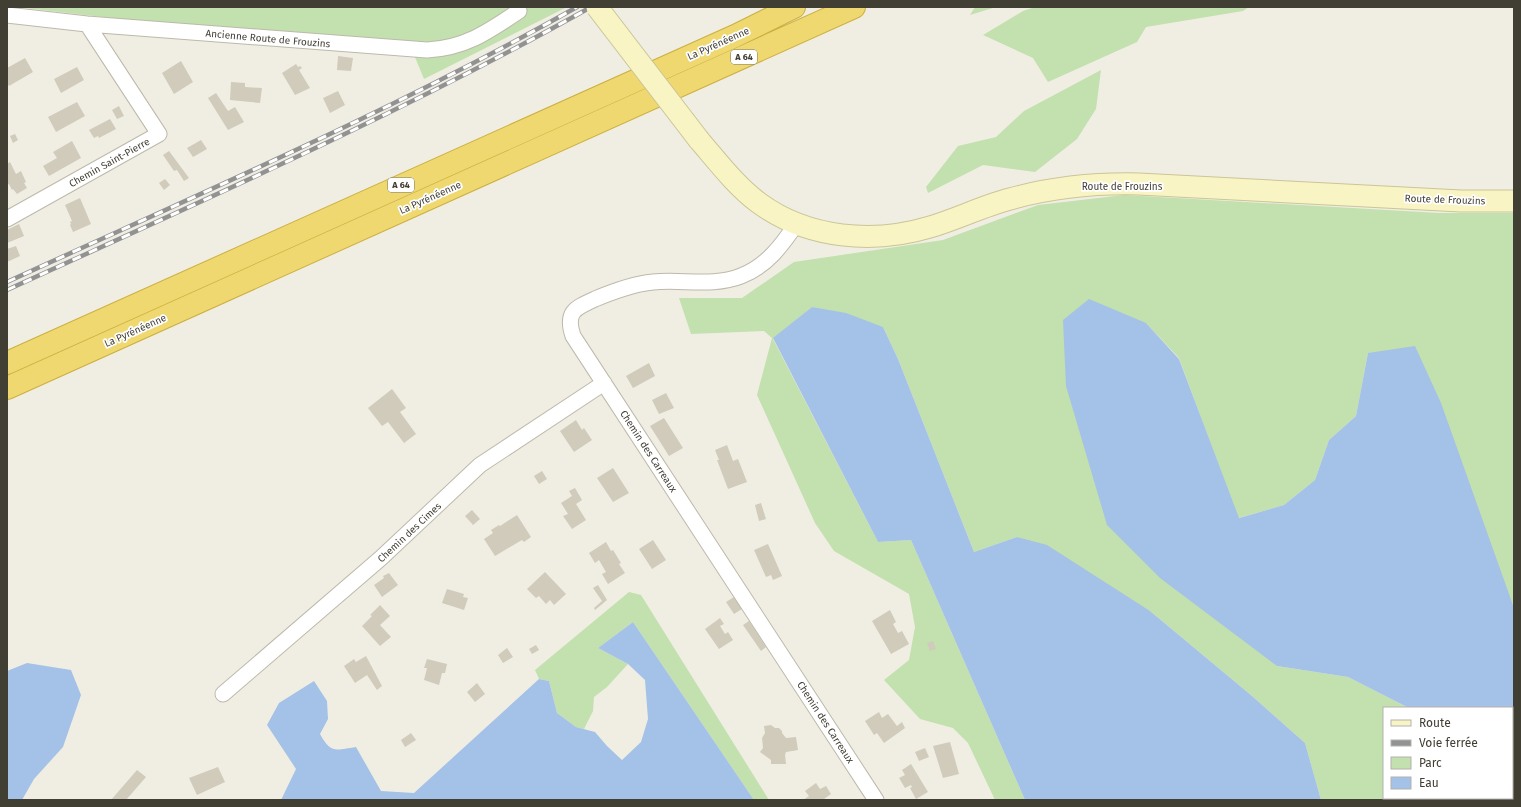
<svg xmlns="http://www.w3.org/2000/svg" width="1521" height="807" font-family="'Fira Sans',sans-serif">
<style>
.green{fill:#c3e0af}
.water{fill:#a4c1e7}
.building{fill:#d0cbba}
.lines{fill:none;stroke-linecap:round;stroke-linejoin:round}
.minor-casing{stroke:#bdb9aa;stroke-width:17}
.secondary-casing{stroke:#cbc597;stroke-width:23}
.motorway-casing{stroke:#ccaf41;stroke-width:24}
.minor{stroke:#fff;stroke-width:15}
.secondary{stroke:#f8f4c4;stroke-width:21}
.motorway{stroke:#efd86f;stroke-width:22}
.rail-casing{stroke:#929292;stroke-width:4.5}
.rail{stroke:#fff;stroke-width:3;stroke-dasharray:9;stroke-linecap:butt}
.secondary-bridge-casing{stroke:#cbc597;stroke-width:23;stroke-linecap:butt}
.secondary-bridge{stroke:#f8f4c4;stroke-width:21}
.labels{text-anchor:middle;stroke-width:3.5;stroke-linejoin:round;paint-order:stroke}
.shield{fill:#fff;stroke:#7a7871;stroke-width:1}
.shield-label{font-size:9px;font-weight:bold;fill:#413e34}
.street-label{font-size:10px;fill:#413e34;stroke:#fff}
</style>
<rect width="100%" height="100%" fill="#f0eee3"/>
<path class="green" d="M17 7H567L424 79 410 45 180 26Z
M975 7H996L970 15Z
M1035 7H1249L1243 11 1146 27 1137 42 1048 82 1033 58 983 35 1023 11Z
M1101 70 1096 109 1077 139 1035 172 983 165 928 193 926 187 958 146 996 137 1024 111Z
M1124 195 1439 213H1514V608L1511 600 1368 353 1356 416 1329 440 1315 480 1284 505 1238 518 1179 358 1146 323 1277 666 1348 677 1409 708H1384V798H1469V800H1321L1305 743 1252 696 1150 611 1017 537 974 552 898 359 883 327 812 307 773 339 878 542 911 540 1025 800H995L968 743 953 728 920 719 884 680 909 660 915 627 909 594 834 551 815 523 757 395 772 338 764 331 691 334 679 298H742L794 262 943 240 1038 205Z
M629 592 641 595 769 800H754L633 622 598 648 628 664 607 687 594 697 593 711 584 729 576 727 557 713 549 681 539 679 535 670Z"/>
<path class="water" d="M1089 299 1146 323 1179 359 1239 518 1284 505 1315 480 1329 440 1356 416 1368 353 1415 346 1441 403 1514 608V800H1469V798H1512V708H1409L1348 677 1277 666 1160 578 1107 525 1066 386 1063 320Z
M812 307 846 313 883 327 898 359 974 552 1017 537 1047 545 1150 611 1252 696 1305 743 1321 800H1025L911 540 878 542 773 338Z
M633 622 754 800H281L296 769 267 725 279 703 314 681 327 701 328 719 320 734C331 754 335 750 356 747L381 791 414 793 539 679 549 681 557 713 576 727 595 732 607 746 622 760 641 742 648 719 645 680 628 664 598 648Z
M27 663 71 670 81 695 63 747 34 779 22 800H7V671Z"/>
<path class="building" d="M338 56 353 58 351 71 337 70Z
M25 58 33 72 9 86 7 83V68Z
M181 61 193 82 174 94 162 73Z
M296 64 298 67 300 66 302 68 299 70 310 88 295 95 282 73Z
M77 67 84 80 61 93 54 79Z
M231 82 245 83V87L262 88 260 103 230 100Z
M338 91 345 105 330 113 323 98Z
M216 93 228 111 235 107 244 122 228 130 208 98Z
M77 102 85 116 56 132 48 117Z
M119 106 124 116 117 119 112 110Z
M110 119 116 129 99 138 98 136 94 138 89 130Z
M15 134 18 140 13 143 10 136Z
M201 140 207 149 193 157 187 148Z
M72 141 81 158 49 176 43 166 57 158 53 152Z
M169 151 189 178 184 181 177 170 174 171 163 155Z
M10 162 16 174 21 171 26 182 24 183 27 188 17 194 13 189 12 190 9 184 7 185V164Z
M165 179 170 185 164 190 159 183Z
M80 198 91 224 73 232 70 225 71 224 70 222 72 221 65 205Z
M19 224 24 236 7 243V230Z
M16 246 20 256 7 262V249Z
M649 363 655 376 633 388 626 376Z
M392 389 406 408 400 412 416 434 404 443 388 422 382 426 368 408Z
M666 393 674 408 659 414 652 400Z
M664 418 683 448 669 456 650 426Z
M576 420 582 430 584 428 592 440 574 452 560 431Z
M727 445 733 461 738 459 747 482 728 489 717 460H719L715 450Z
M613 468 629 493 613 502 597 478Z
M542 471 547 479 539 484 534 476Z
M575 488 582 500 576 504 586 520 572 529 563 516 568 514 561 503 572 496 569 491Z
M761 503 766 519 759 521 755 505Z
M472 510 480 519 473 525 465 516Z
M517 515 531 537 524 542 522 540 495 556 484 539 493 533 491 530 499 525 500 526Z
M653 540 666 560 652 569 639 549Z
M606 542 611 551 613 550 621 563 619 564 625 573 608 584 602 574 606 572 599 560 595 563 589 553Z
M768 544 782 576 773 580 771 575 766 577 754 550Z
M545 572 566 594 554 605 550 600 546 604 539 596 536 598 527 589Z
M389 573 398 585 382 597 374 585 384 578 383 576Z
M598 585 607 600 595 610 594 608 602 601 593 588Z
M447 589 464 594 463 597 468 598 464 610 442 603Z
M734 597 742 609 734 614 726 602Z
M380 605 390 616 380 625 391 637 380 646 362 626 372 616 370 615Z
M890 610 896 622 893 624 898 633 902 631 909 644 891 654 872 621Z
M720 618 724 624 720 626 725 634 728 632 733 640 719 649 705 629Z
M749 621 766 647 761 651 743 625Z
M933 641 936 649 930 651 927 643Z
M536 645 539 650 532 654 529 649Z
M507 648 513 657 503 663 498 655Z
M366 656 382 686 377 690 367 675 355 683 344 666 354 659 356 662Z
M427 659 447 664 445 673H442L439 685 424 680 427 668H424Z
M477 683 485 694 475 702 467 692Z
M879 712 882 718 888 714 897 726 902 722 905 728 884 743 877 733 874 735 865 721Z
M771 725 775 728H779L782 731V733L786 738 796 737 798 750 786 752 785 755 786 764H771V760L760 752 763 748 762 738 765 733 764 726Z
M411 733 416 740 405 747 401 740Z
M950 742 959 774 943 778 933 746Z
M925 748 929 757 919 761 915 752Z
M911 764 928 792 916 799 910 788 912 787 911 785 905 788 899 778 905 775 902 770Z
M218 767 225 782 197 795 189 778Z
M137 770 146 777 126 800H111Z
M816 783 820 789 826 786 831 794 824 799 825 800H803L809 796 805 791Z"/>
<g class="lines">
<defs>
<path id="minor" d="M7 15 87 24 427 50C465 48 488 32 519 11
M7 219 159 134 87 24
M797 223C782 245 767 266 741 276 713 287 682 279 653 282 633 284 614 291 595 299 575 308 565 312 573 336L876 800
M223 694 381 558 480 465 604 383"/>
<path id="secondary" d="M699 140C718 162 736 186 759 203 808 239 874 244 930 227 957 219 983 206 1010 199 1053 187 1095 183 1139 184L1461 201H1514"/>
<path id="motorway" d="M7 363 735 36 794 7
M7 388 854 7"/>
</defs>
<use href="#minor" class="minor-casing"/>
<use href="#secondary" class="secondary-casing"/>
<use href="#motorway" class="motorway-casing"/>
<use href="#minor" class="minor"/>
<use href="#secondary" class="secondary"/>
<use href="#motorway" class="motorway"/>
<defs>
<path id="rail" d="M7 282C199 194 393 111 577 7
M7 290C204 200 402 113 591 7"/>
</defs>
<use href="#rail" class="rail-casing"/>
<use href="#rail" class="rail"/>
<defs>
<path id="secondary-bridge" d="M597 7 699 140"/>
</defs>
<use href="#secondary-bridge" class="secondary-bridge-casing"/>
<use href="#secondary-bridge" class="secondary-bridge"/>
</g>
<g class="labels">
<g class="shield">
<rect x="731" y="50" width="26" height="14" rx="3"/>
<rect x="388" y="178" width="26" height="14" rx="3"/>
</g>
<g class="shield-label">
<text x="744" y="60">A 64</text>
<text x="401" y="188">A 64</text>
</g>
<g class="street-label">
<text transform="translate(268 38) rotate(5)" y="4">Ancienne Route de Frouzins</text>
<text transform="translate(718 43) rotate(-24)" y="4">La Pyrénéenne</text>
<text transform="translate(109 162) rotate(-29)" y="4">Chemin Saint-Pierre</text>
<text x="1122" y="190">Route de Frouzins</text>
<text transform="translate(430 197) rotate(-24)" y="4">La Pyrénéenne</text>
<text transform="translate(1445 199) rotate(2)" y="4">Route de Frouzins</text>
<text transform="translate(135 330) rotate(-24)" y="4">La Pyrénéenne</text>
<text transform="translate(649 451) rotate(57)" y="4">Chemin des Carreaux</text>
<text transform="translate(409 532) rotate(-43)" y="4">Chemin des Cimes</text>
<text transform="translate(826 722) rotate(57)" y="4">Chemin des Carreaux</text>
</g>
</g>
<rect width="1521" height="807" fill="none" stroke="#413e34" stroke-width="16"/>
<rect x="1383" y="707" width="130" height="92" fill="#ffffff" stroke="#b3b2ae"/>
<rect x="1391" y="720" width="20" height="6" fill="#f8f4c4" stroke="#b3b2ae"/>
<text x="1419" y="727" font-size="12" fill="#413e34">Route</text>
<rect x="1391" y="740" width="20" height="6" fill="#929292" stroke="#b3b2ae"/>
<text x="1419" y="747" font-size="12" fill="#413e34">Voie ferrée</text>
<rect x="1391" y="757" width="20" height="12" fill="#c3e0af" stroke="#b3b2ae"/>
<text x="1419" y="767" font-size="12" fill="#413e34">Parc</text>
<rect x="1391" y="777" width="20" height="12" fill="#a4c1e7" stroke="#b3b2ae"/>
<text x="1419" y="787" font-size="12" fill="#413e34">Eau</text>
</svg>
